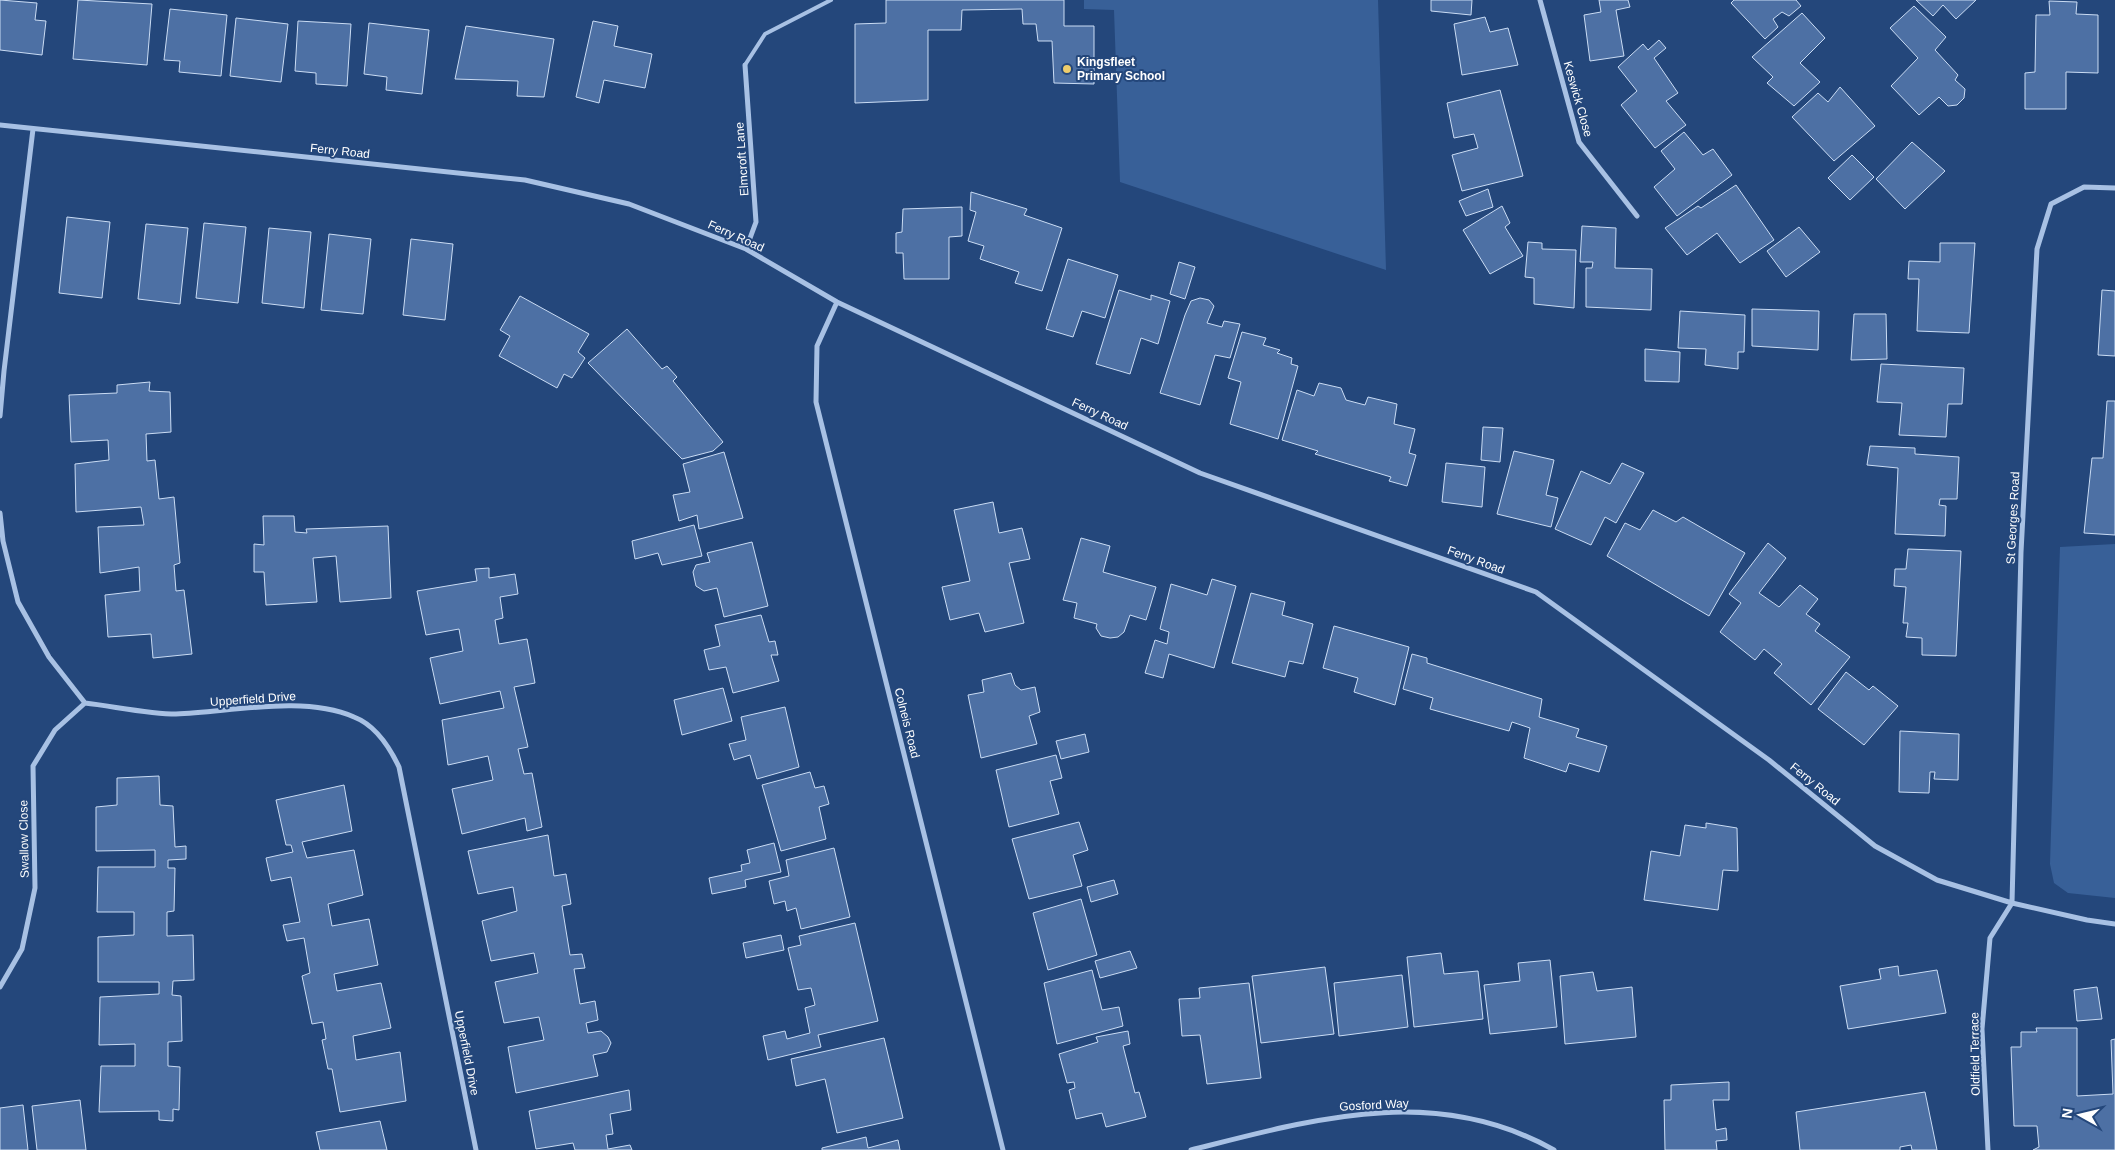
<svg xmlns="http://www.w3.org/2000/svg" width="2115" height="1150" font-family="Arial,sans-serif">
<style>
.green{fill:#386098}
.building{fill:#4d70a4;stroke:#cadcf4}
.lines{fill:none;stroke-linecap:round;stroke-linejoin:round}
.service{stroke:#a8c1e4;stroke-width:4}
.minor{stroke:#a8c1e4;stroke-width:5}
.poi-dot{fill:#eecd6c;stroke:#24477b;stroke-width:2}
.labels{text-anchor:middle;stroke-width:4;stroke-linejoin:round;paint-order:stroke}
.poi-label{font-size:12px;font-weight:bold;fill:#fff;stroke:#24477b;text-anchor:start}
.street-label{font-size:12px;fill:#fff;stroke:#24477b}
</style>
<rect width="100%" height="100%" fill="#24477b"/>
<path class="green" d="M1084 0H1378L1386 270 1120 182 1114 10 1084 9Z
M2115 544V898L2068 893 2054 883 2050 864 2060 547Z"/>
<path class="building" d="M0 0 37 3 35 20 46 21 42 55 0 50Z
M78 0 152 4 147 65 73 59Z
M886 0H1064V26H1094V84L1054 83 1052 41H1038L1036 24H1023L1022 9 962 10 961 30H928V100L855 103V24L886 23Z
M1431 0H1472L1471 15 1431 11Z
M1599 0H1628L1630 7 1616 10 1624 56 1590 61 1584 15 1601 12Z
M1734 0H1796L1801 6 1789 16 1782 12 1773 19 1778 27 1765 39 1731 3Z
M1916 0H1976L1956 19 1943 5 1933 16Z
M2049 1 2077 2 2076 14 2098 15V73L2066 72V109H2025V73L2035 72 2036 15H2050Z
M1914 6 1946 37 1935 50 1958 75 1955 80 1965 89 1964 98 1957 105 1948 106 1939 97 1919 115 1891 86 1918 58 1890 28Z
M170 9 227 15 221 76 179 72 180 61 164 60Z
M1802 13 1825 38 1800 63 1820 82 1794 106 1767 83 1773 77 1752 57Z
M1485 17 1490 32 1508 28 1518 65 1462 75 1454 24Z
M236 18 288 24 281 82 230 76Z
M298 21 351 24 347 86 316 84V73L295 71Z
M593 21 618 26 614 46 652 54 645 88 604 80 599 103 576 97Z
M369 23 429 30 422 94 386 90 387 77 364 74Z
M466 26 554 39 544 97 517 96 518 81 455 79Z
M1659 40 1666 48 1654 58 1678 93 1666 101 1686 125 1655 148 1621 105 1637 91 1618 67 1643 44 1648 50Z
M1840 87 1875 126 1834 161 1792 117 1818 93 1828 102Z
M1500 90 1523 176 1462 191 1452 155 1478 148 1474 134 1454 138 1447 103Z
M1684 132 1703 155 1713 149 1732 175 1677 216 1654 187 1675 169 1661 151Z
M1912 142 1945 171 1905 209 1876 179Z
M1852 155 1874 177 1850 200 1828 178Z
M1736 185 1774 240 1740 263 1717 233 1687 255 1665 228 1698 206 1701 208Z
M1488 189 1493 207 1466 216 1459 201Z
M971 192 1027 209 1024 215 1062 228 1042 291 1015 283 1019 272 980 259 984 246 968 241 976 212 970 210Z
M1502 206 1510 223 1505 227 1523 256 1490 274 1463 230Z
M962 207V236L949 237V279H904L903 253H896V233L902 232 903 209Z
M67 217 110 222 102 298 59 293Z
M204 223 246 227 238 303 196 298Z
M146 224 188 228 180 304 138 299Z
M1582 226 1616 228 1615 268 1652 269 1651 310 1586 307V268H1592L1593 262H1580Z
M1799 227 1820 252 1786 277 1767 251Z
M269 228 311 232 304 308 262 303Z
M329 234 371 239 363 314 321 310Z
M411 239 453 244 445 320 403 315Z
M1528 242 1542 243V249L1576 250 1574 308 1534 304V278L1525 277Z
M1940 243H1975L1969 333 1917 331 1919 279H1908L1909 261 1940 262Z
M1068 259 1118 275 1105 318 1082 311 1073 337 1046 329Z
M1179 262 1195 267 1185 299 1170 294Z
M1119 290 1151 300V295L1170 301 1158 344 1141 338 1130 374 1096 364Z
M2102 290 2115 291V356L2098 355Z
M520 296 589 334 578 352 585 358 572 378 564 374 557 388 499 356 510 336 500 330Z
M1200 298 1209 300 1214 306 1207 323 1222 327 1224 321 1240 324 1230 358 1215 355 1200 405 1160 393 1185 315 1191 301Z
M1752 309 1819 311 1818 350 1752 346Z
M1680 311 1745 315 1744 352H1738V369L1705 365 1706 349 1678 348Z
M1854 314H1886L1887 359 1851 360Z
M627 329 662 369 667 366 677 377 673 381 723 442 713 451 682 459 588 363Z
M1242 332 1266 338 1263 345 1280 350 1277 353 1292 358 1291 364 1298 366 1278 439 1230 424 1241 382 1228 378Z
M1645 349 1680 352 1679 382 1645 381Z
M1881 364 1964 368 1962 404H1948L1946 437 1899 435 1902 403 1877 402Z
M150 382 149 391 170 392 171 432 146 434 147 461 155 460 159 499 174 497 180 563 174 565 176 591 184 590 192 654 153 658 151 634 108 637 105 595 140 591 139 567 100 573 98 527 144 525 141 507 76 512 75 464 109 460 108 440 71 442 69 395 117 393V385Z
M1319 383 1341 388 1346 400 1365 405 1368 397 1397 404 1394 424 1415 429 1409 453 1416 455 1407 486 1389 481 1391 477 1315 454 1318 451 1282 440 1297 390 1314 396Z
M2107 401H2115V535L2084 533 2092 458H2103Z
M1483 427 1503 428 1500 462 1481 460Z
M1870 446 1915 448V454L1959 457 1957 499H1940L1939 505 1946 506 1945 536 1895 534 1898 468 1867 465Z
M1514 451 1554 460 1546 495 1558 498 1551 527 1497 514Z
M724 452 743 518 699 529 697 515 679 521 673 495 690 492 683 464Z
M1446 463 1485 467 1482 507 1442 502Z
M1622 463 1644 473 1616 523 1605 517 1591 545 1555 529 1581 471 1610 484Z
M993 502 999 533 1022 528 1030 559 1009 563 1024 623 985 632 979 613 950 620 942 587 970 581 954 510Z
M1653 510 1676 522 1683 517 1745 553 1709 616 1607 556 1625 523 1640 530Z
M263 516H294L295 532 307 533 306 529 388 526 391 598 340 602 336 556 313 558 317 602 266 605 264 572H254V544L264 545Z
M694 525 702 556 662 565 658 553 635 559 632 541Z
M1081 538 1110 546 1103 572 1156 587 1146 620 1130 615 1124 632 1118 637 1110 638 1101 636 1096 628 1097 624 1074 618 1077 603 1063 600Z
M752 542 768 606 724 617 717 588 704 591 696 586 693 572 696 565 710 562 707 553Z
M1768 543 1786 558 1759 593 1779 607 1800 585 1818 599 1806 614 1820 624 1815 631 1850 657 1811 705 1774 673 1782 664 1764 649 1755 660 1720 632 1741 603 1729 594Z
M1908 549 1961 551 1956 656 1922 655V638L1906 637 1908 623H1903L1906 587 1894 586 1895 569H1906Z
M489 568V578L515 574 518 594 500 597 503 618 495 620 499 644 527 639 535 683 514 687 528 747 518 749 524 774 532 773 542 827 527 831 525 818 462 834 452 789 493 780 488 756 448 765 442 720 504 708 500 691 440 704 430 658 463 651 459 629 426 635 417 591 477 581 475 569Z
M1212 579 1236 586 1214 668 1169 654 1163 678 1145 673 1155 640 1167 644 1169 632 1160 629 1171 584 1207 595Z
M1251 593 1285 602 1282 615 1313 624 1303 664 1289 661 1285 677 1232 663Z
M761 615 769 642 775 641 778 655H771L779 681 733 693 726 667 709 670 704 650 720 646 715 625Z
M1334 626 1409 647 1395 705 1354 692 1358 678 1323 668Z
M1412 654 1427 658V663L1542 699 1539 717 1579 729 1576 737 1607 746 1599 772 1569 763 1566 772 1524 758 1530 728 1512 722 1509 731 1430 709 1433 698 1403 689Z
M1846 672 1869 690 1873 686 1898 706 1864 745 1818 709Z
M1011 673 1015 685 1021 690 1035 687 1040 712 1029 716 1037 744 981 758 968 695 984 692 982 680Z
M723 688 732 721 682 735 674 700Z
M785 707 799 767 757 779 750 755 734 760 729 744 746 740 741 717Z
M1900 731 1959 734 1958 780 1934 779 1935 772H1930L1929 793 1899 792Z
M1085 734 1089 752 1061 759 1056 741Z
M1056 755 1062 778 1050 781 1059 814 1009 827 996 770Z
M810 772 815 788 824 786 829 804 819 807 826 839 781 851 762 785Z
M159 776 160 805 173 806 175 847 186 846V859L168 860V868H175L174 911 167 912V936L193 935 194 980 173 981 172 995 181 996 182 1041 168 1042V1066L180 1067 179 1110 173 1109V1121L159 1120V1111L99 1112 101 1066H135V1044L99 1045 100 997 159 994V982H98V937L134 935V912H97L98 867H155V850L96 851V807L117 805V778Z
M344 785 352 831 302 842 307 858 354 850 363 895 328 904 332 926 369 919 378 965 334 974 337 991 381 983 391 1028 353 1036 356 1060 400 1052 406 1101 340 1112 332 1069H328L322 1040 326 1039 323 1022 312 1024 302 976 310 973 304 938 287 941 283 925 300 922 291 877 271 881 266 858 293 852 291 845H286L276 800Z
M1079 822 1088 850 1073 855 1082 886 1029 899 1012 839Z
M1706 823 1737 828 1738 871 1723 870 1718 910 1644 900 1651 851 1680 856 1685 825 1706 828Z
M548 835 554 876 566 874 571 904 562 906 570 955 582 954 585 968 574 969 580 1004 595 1001 598 1020 586 1023 588 1033 601 1031 608 1037 611 1043 607 1052 593 1055 598 1076 516 1093 508 1047 544 1040 539 1017 504 1023 495 982 538 973 534 953 491 961 482 921 517 911 513 887 478 894 468 851Z
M774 843 781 872 745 880 746 887 712 894 709 878 742 871 741 865 750 863 747 850Z
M834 848 850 917 801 929 796 908 787 911 785 901 774 904 769 881 789 876 786 860Z
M1114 880 1118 894 1091 902 1087 887Z
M1081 899 1097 955 1048 970 1033 913Z
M855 923 878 1021 818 1035 821 1047 768 1060 763 1036 785 1031 787 1039 810 1033 805 1008 815 1005 811 988 798 990 788 948 801 945 799 936Z
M781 935 784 950 746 958 743 943Z
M1130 951 1137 968 1100 978 1095 961Z
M1441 953 1444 974 1478 971 1483 1019 1414 1027 1407 957Z
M1550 960 1557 1027 1490 1034 1484 985 1520 981 1518 963Z
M1898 966 1899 976 1937 970 1946 1013 1848 1029 1840 986 1881 979 1879 969Z
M1325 967 1334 1034 1261 1043 1252 976Z
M1092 970 1102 1010 1119 1007 1123 1026 1057 1044 1044 983Z
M1593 972 1597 991 1632 987 1636 1037 1565 1044 1560 976Z
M1402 975 1408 1027 1339 1036 1334 983Z
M1249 983 1261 1078 1207 1084 1200 1035 1182 1036 1179 999 1200 998 1199 988Z
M2097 987 2102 1019 2077 1021 2074 990Z
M2036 1028H2077V1096L2113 1094 2111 1040 2115 1039V1150H2033L2039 1147 2037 1126H2014L2011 1047H2021V1032H2037Z
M1128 1031 1130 1044 1123 1046 1135 1093 1139 1092 1146 1117 1106 1127 1102 1113 1076 1119 1069 1090 1075 1088 1074 1082 1067 1083 1059 1054 1098 1042 1096 1037Z
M884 1038 903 1118 837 1133 825 1079 796 1086 791 1059Z
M1729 1082V1100H1713L1716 1130 1726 1128 1727 1140 1716 1141 1717 1150H1665L1664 1100H1671V1085Z
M629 1090 631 1110 610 1114 613 1134 606 1135 608 1149 630 1145 632 1150H575L573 1143 536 1149 529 1111Z
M1925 1092 1937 1150H1912L1911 1145 1900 1147V1150H1800L1796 1112Z
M80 1100 86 1150H37L32 1106Z
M23 1105 28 1150H0V1108Z
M380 1121 387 1150H320L316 1132Z
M866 1137 868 1148 898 1140 900 1150H822V1148Z"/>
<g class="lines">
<path class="service" d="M745 65 765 34 831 0"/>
<path class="minor" d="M1540 0 1579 142 1637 216
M745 65 756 222 746 249
M0 125 525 180 629 204 746 249 837 302 1200 473 1536 592 1769 760 1875 846 1937 880 2012 903 2087 920 2115 924
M837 302 817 346 816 402 1003 1150
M0 416 4 371 33 129
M0 513 3 541 18 602 49 657 85 703C112 706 149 714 176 714 231 712 303 695 354 717 375 725 390 748 399 767L476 1150
M0 987 22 949 35 888 33 766 55 730 85 703
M1191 1150C1314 1119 1435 1083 1554 1150
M1988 1150 1982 1029 1990 938 2012 903 2021 552 2037 249 2051 204 2084 187 2115 188"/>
</g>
<circle class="poi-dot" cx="1067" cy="69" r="5"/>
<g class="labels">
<g class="poi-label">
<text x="1077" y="66">Kingsfleet<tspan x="1077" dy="14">Primary School</tspan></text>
</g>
<g class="street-label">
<text transform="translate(1578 99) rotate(74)" y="4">Keswick Close</text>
<text transform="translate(340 151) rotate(6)" y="4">Ferry Road</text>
<text transform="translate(742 159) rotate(-94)" y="4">Elmcroft Lane</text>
<text transform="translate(736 236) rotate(24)" y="4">Ferry Road</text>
<text transform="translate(1100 414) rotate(25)" y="4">Ferry Road</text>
<text transform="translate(2013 518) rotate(-87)" y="4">St Georges Road</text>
<text transform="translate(1476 560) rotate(20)" y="4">Ferry Road</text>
<text transform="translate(253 699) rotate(-4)" y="4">Upperfield Drive</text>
<text transform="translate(907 723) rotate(76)" y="4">Colneis Road</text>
<text transform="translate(1815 784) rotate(39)" y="4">Ferry Road</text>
<text transform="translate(24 839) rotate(-91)" y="4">Swallow Close</text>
<text transform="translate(467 1053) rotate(79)" y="4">Upperfield Drive</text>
<text transform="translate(1975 1054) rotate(-91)" y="4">Oldfield Terrace</text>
<text transform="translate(1374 1105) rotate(-3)" y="4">Gosford Way</text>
</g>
</g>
<g transform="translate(2080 1115) rotate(278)" stroke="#24477b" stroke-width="4" paint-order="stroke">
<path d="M0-4L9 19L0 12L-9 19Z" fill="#ffffff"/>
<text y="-8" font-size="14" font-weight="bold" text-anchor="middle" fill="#ffffff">N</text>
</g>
</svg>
